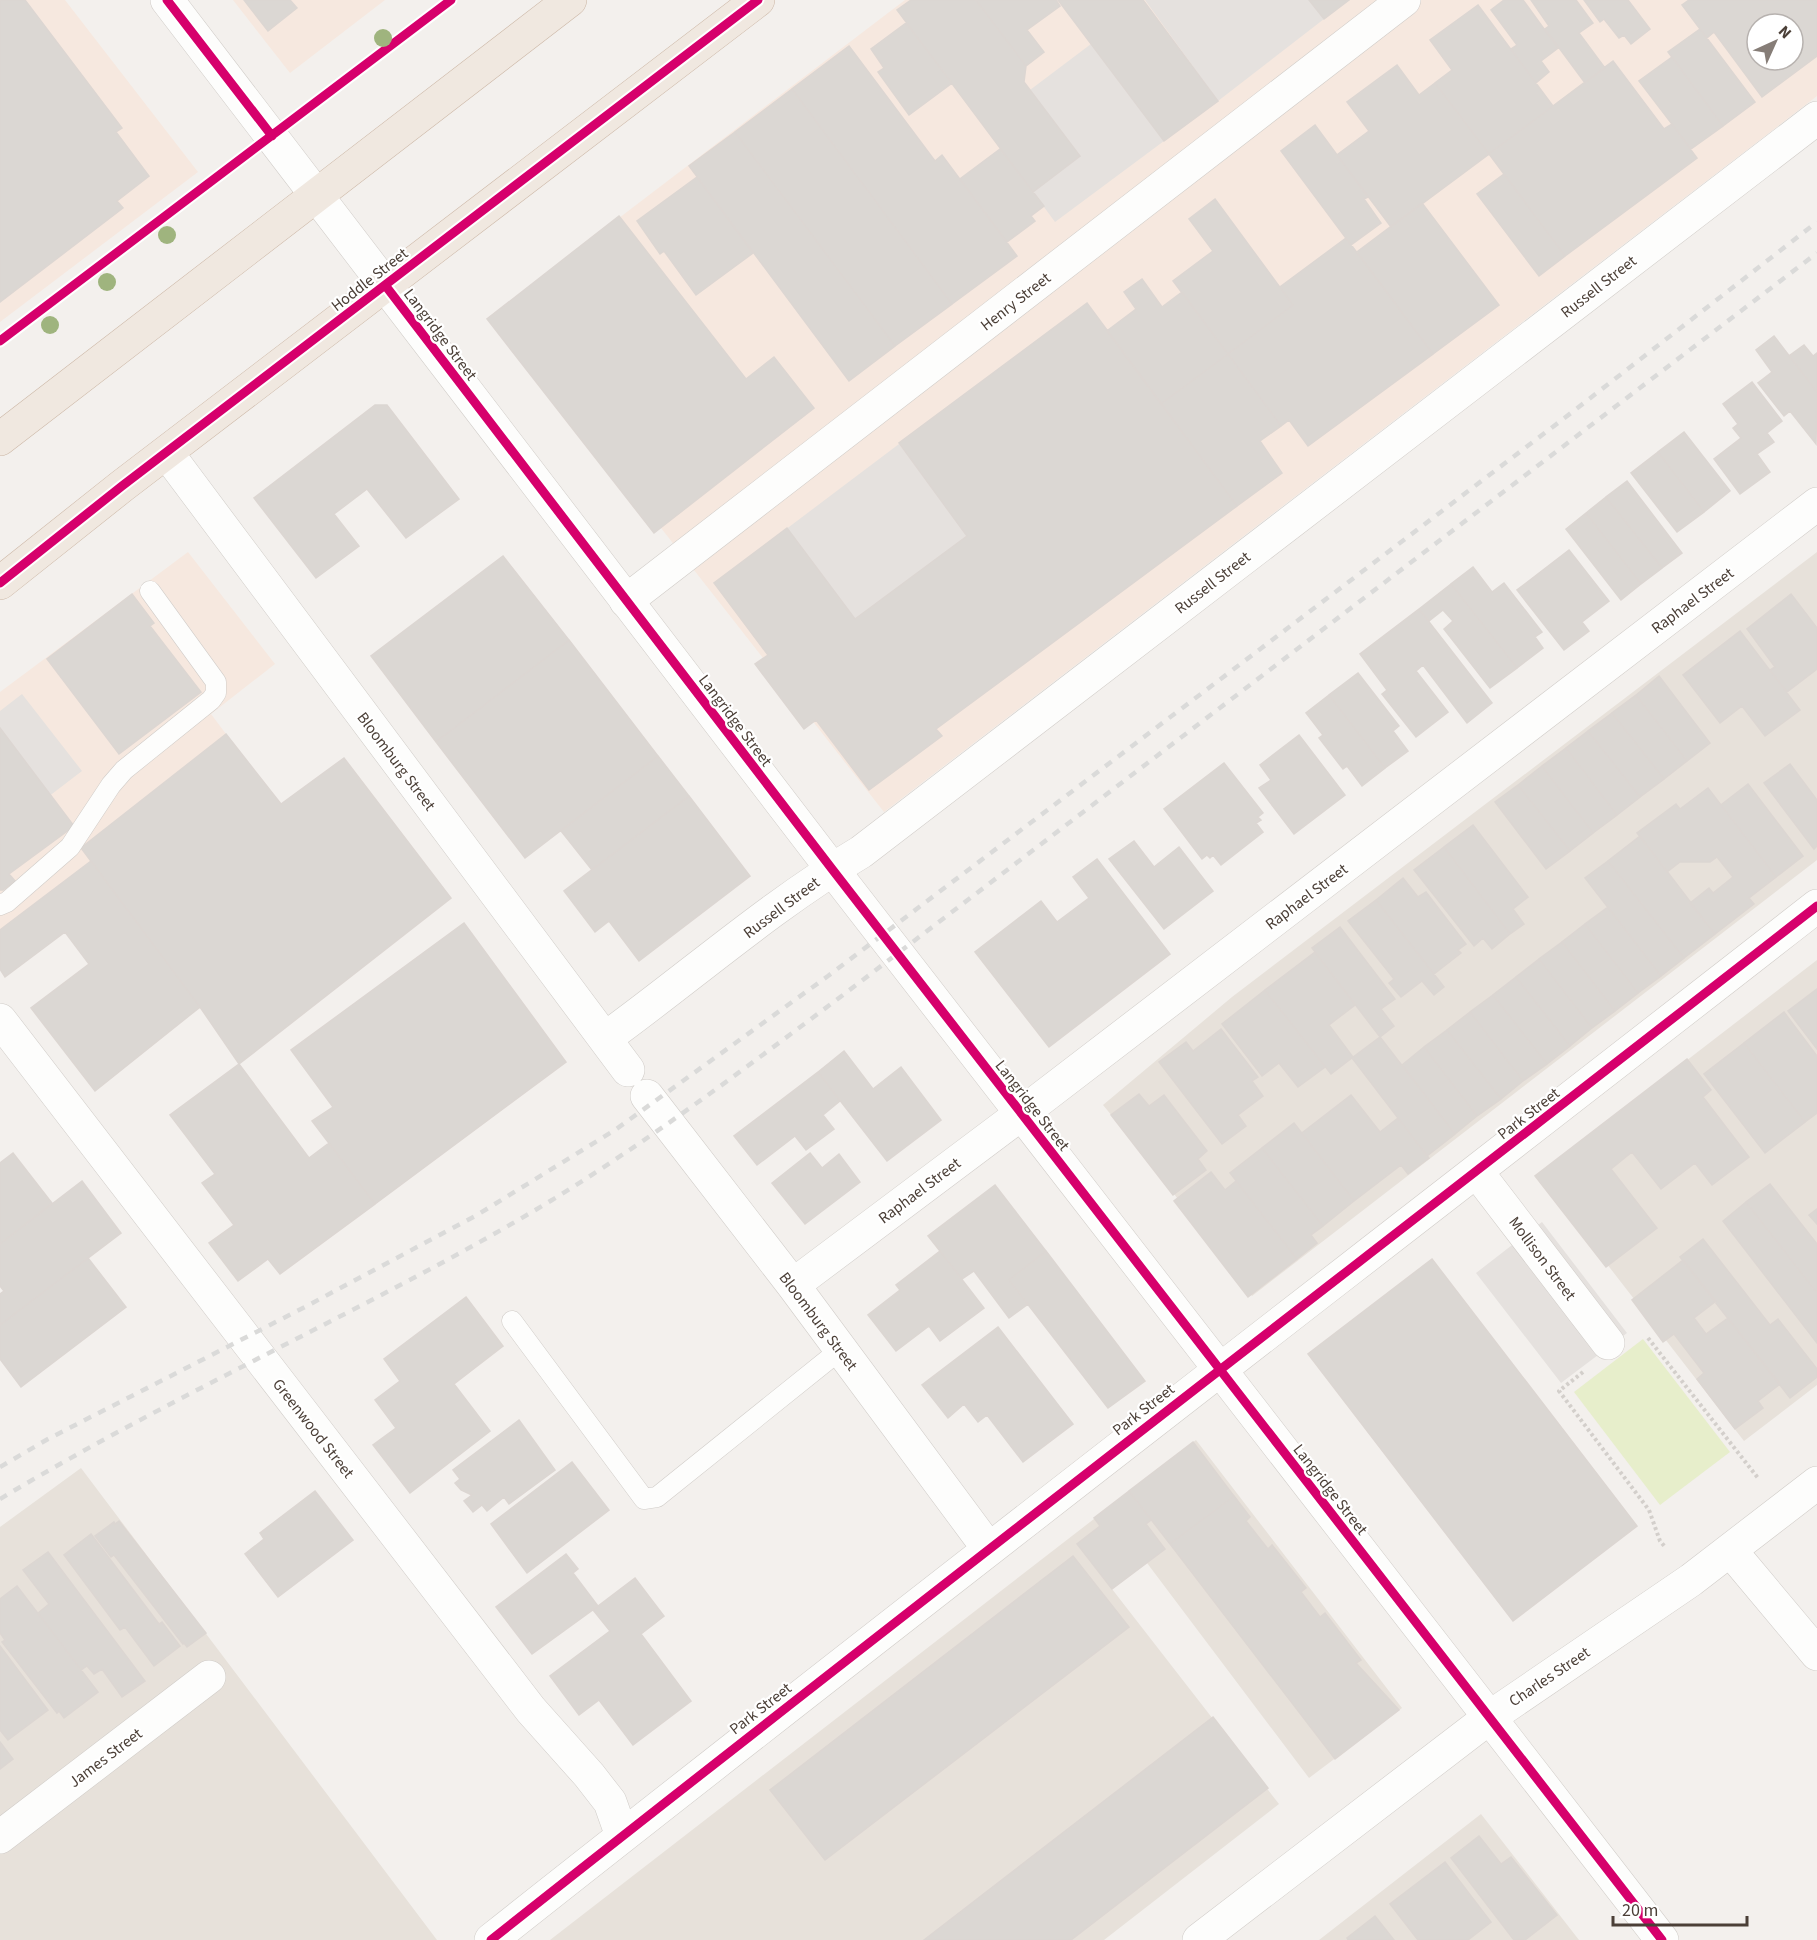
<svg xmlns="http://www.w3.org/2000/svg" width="1817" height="1940" font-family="'Source Sans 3',sans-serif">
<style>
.residential{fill:#e7e1da}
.commercial{fill:#f6e8df;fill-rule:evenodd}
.green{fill:#e7eecb}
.parking{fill:#e5e1de}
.building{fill:#dbd7d3;stroke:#dcd6d2;stroke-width:1.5;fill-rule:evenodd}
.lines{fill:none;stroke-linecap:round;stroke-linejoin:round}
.service-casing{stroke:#d0ccc8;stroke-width:21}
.minor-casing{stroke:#d0ccc8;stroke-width:34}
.tertiary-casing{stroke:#d0ccc8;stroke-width:34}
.trunk-casing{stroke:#ccb7a6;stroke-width:34}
.path{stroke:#d3cfcb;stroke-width:4;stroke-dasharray:3 3;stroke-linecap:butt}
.service{stroke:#fdfdfc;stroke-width:20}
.minor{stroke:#fdfdfc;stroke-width:33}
.tertiary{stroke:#fdfdfc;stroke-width:33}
.trunk{stroke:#f0e8e0;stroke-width:33}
.rail{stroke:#dadad9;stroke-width:4.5;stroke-dasharray:8 8;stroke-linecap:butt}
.cycleway-casing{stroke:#fff;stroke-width:13}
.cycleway{stroke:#d6006c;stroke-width:9}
.tree{fill:#9fb47e}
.labels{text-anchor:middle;stroke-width:4.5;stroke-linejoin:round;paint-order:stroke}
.street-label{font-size:16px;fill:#4b3f37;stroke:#fff}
</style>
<rect width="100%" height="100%" fill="#f3f0ed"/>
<path class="residential" d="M1817 552V860L1252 1296 1145 1156 1103 1105 1232 997Z
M1817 960V1385L1744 1441 1538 1175Z
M1196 1440 1402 1708 1309 1778 1147 1563 1112 1589 1279 1804 1104 1940H550Z
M81 1468 437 1940H0V1527Z
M1481 1814 1579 1940H1319Z"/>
<path class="commercial" d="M0 0H65L198 172 0 322Z
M233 0H385L290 73Z
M905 0H1817V96L884 812 493 314ZM1757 24H1793V60H1757Z
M188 552 275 664 211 714 226 734 82 848 91 861 0 930V692Z"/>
<path class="green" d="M1643 1339 1730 1452 1660 1505 1574 1392Z"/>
<path class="parking" d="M1145 0H1309L1324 19 1218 101Z
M1091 44 1164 141 1055 222 1033 192 1080 156 1030 90Z
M899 444 985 558 871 644 785 530Z
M22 694 82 771 48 797 0 735V711Z
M1542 1222 1627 1333 1561 1383 1476 1273Z"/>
<path class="building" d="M0 0H25L122 128 116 132 149 176 117 201 123 208 0 302Z
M244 0H290L297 8 268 31Z
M911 0H976L1026 66 1024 82 1080 156 1033 192 897 10Z
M976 0H1056L1060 6 1027 30 1044 52 1026 66Z
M1058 0H1143L1218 101 1164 141Z
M1309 0H1349L1324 19Z
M1504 0H1523L1558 48 1541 61 1549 72 1536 83 1511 49 1517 45 1491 10Z
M1531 0H1576L1593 23 1579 33 1605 68 1585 83 1545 29 1549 26Z
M1584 0H1628L1650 29 1631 44 1624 35 1619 38 1604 19 1600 22Z
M1689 0H1817V56L1762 97 1714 32 1707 38 1700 29 1682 5ZM1757 24H1793V60H1757Z
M1478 5 1553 106 1489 154 1435 83 1452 70 1430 40Z
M906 23 952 83 909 115 878 72 884 68 871 49Z
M1700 29 1755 102 1723 126 1668 52Z
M849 46 935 161 942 155 1017 256 952 304 792 89Z
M1672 57 1723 126 1691 149 1639 81Z
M1613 61 1664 129 1672 124 1697 158 1565 256 1489 154Z
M1397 65 1419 95 1435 83 1489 154 1391 227 1337 155 1369 131 1347 102Z
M792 89 952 304 895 346 735 132Z
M1315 125 1368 197 1364 199 1381 223 1351 245 1281 151Z
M735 132 895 346 849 381 689 166Z
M1000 149 1044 206 1031 216 1035 221 1007 242 960 179Z
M1504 174 1565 256 1539 276 1477 194Z
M697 177 753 253 696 295 664 251 660 254 637 221Z
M1215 199 1293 305 1228 354 1173 281 1213 251 1189 219Z
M1422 203 1499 305 1433 354 1357 252Z
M619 216 746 379 774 357 814 408 654 533 487 319Z
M1346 238 1433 354 1308 446 1289 420 1281 426 1228 354 1293 305 1280 287Z
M1142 279 1162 307 1182 292 1228 354 1161 404 1107 331 1136 309 1124 292Z
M1087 303 1237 506 936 729 942 736 869 790 816 720 804 729 755 664 768 655 714 583 787 528 855 619 967 536 899 443Z
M1774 336 1817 392 1816 444 1790 411 1784 416 1758 383 1772 372 1756 350Z
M1804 345 1813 356 1817 353V392L1789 356Z
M1228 354 1281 426 1260 441 1282 473 1237 506 1161 404Z
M1752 382 1782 421 1767 433 1774 442 1757 454 1770 472 1740 494 1714 459 1741 438 1733 428 1738 424 1723 404Z
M375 405H387L459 499 406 538 367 489 334 514 359 546 316 578 254 498Z
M1684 432 1730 491 1704 512 1658 452Z
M1658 452 1704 512 1677 532 1631 473Z
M1627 481 1682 553 1662 568 1606 497Z
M1606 497 1662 568 1641 584 1586 513Z
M1586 513 1641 584 1621 600 1566 529Z
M1569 550 1609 601 1582 622 1589 631 1564 650 1517 590Z
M503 556 569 640 436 742 371 656Z
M1473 567 1492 592 1504 583 1542 632 1535 637 1543 648 1517 668 1451 584Z
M1451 584 1517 668 1490 688 1444 629 1453 621 1443 610 1429 621 1419 609Z
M132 594 154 623 150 626 201 692 119 754 47 659Z
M1791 594 1817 628V669L1787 692 1770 670 1775 667 1747 629Z
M1419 609 1492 703 1467 723 1423 665 1416 671 1448 712 1416 737 1382 694 1387 690 1360 654Z
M1740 631 1800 710 1765 736 1742 706 1720 723 1683 675Z
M569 640 658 756 525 858 436 742Z
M1358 673 1399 726 1393 731 1408 751 1385 768 1329 695Z
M1659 676 1710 743 1687 761 1636 695Z
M1329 695 1385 768 1362 786 1347 766 1343 769 1319 738 1323 735 1306 713Z
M1636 695 1687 761 1664 779 1612 713Z
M1612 713 1664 779 1640 797 1588 731Z
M0 728 74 826 9 874 15 881 3 890H0Z
M1588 731 1640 797 1617 815 1566 748Z
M226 734 281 804 344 758 451 898 239 1064 200 1007 81 848Z
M1299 735 1345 795 1294 834 1259 788 1271 780 1260 765Z
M1566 748 1617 815 1593 833 1542 766Z
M658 756 689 796 592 870 561 831Z
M1224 763 1263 813 1258 817 1261 820 1256 823 1263 832 1221 865 1213 855 1210 858 1207 855 1202 859 1164 809Z
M1790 764 1817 800V846L1814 849 1764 783Z
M1542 766 1593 833 1570 851 1518 785Z
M1748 784 1803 856 1776 877 1721 805Z
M1518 785 1570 851 1546 869 1495 802Z
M1708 788 1776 877 1749 898 1754 904 1715 934 1690 903 1709 888 1713 893 1733 877 1717 857 1710 862H1680L1667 872 1637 833 1676 804 1680 809Z
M689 796 750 876 639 961 609 921 595 932 564 891Z
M1473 825 1528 897 1513 909 1524 924 1510 934 1444 847Z
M1640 836 1715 934 1684 958 1608 861Z
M1134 841 1154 867 1179 847 1213 891 1164 929 1109 859Z
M1444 847 1510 934 1492 949 1483 938 1474 946 1414 870Z
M1097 859 1170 954 1049 1047 975 952 1041 901 1057 922 1089 898 1073 877Z
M91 861 200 1007 95 1091 31 1008 89 964 65 932 5 977 0 969V930Z
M1608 861 1684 958 1661 976 1585 878Z
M1403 878 1418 897 1426 892 1466 944 1458 950 1461 953 1434 974 1376 900Z
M1376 900 1444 987 1434 995 1422 981 1401 997 1389 983 1394 979 1348 921Z
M1608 907 1661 976 1638 993 1585 924Z
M464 923 566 1062 375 1204 312 1121 333 1107 291 1050Z
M1585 924 1638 993 1615 1011 1562 942Z
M1340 927 1395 999 1381 1009 1394 1026 1380 1037 1312 948Z
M1562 942 1615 1011 1592 1028 1539 959Z
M1315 952 1355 1005 1329 1025 1353 1057 1331 1074 1265 990Z
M1539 959 1592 1028 1570 1046 1516 977Z
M1516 977 1570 1046 1547 1064 1493 995Z
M1817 989V1049L1788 1011Z
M1265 990 1325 1067 1298 1087 1279 1063 1262 1076 1222 1024Z
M1493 995 1547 1064 1523 1081 1470 1012Z
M1470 1012 1523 1081 1501 1099 1447 1030Z
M1784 1012 1817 1056V1113L1805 1122 1744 1043Z
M1221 1029 1258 1077 1252 1081 1263 1096 1238 1115 1246 1126 1222 1144 1159 1062 1186 1042 1193 1051Z
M1447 1030 1501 1099 1477 1116 1424 1047Z
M1380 1037 1455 1134 1427 1156 1352 1058Z
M1744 1043 1805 1122 1765 1153 1704 1074Z
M1424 1047 1477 1116 1455 1134 1402 1065Z
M844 1051 873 1089 901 1067 941 1120 887 1161 818 1072Z
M1687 1059 1711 1090 1703 1097 1749 1157 1712 1185 1695 1163 1661 1189 1632 1152 1611 1169 1657 1228 1606 1267 1535 1176Z
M239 1064 309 1158 329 1143 375 1204 280 1274 268 1259 238 1281 209 1243 234 1225 202 1183 215 1174 170 1115Z
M818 1072 840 1101 823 1115 834 1129 806 1150 795 1136 757 1165 734 1136Z
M1139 1094 1149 1106 1164 1095 1207 1151 1198 1159 1206 1170 1173 1195 1111 1115Z
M1351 1095 1380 1132 1398 1118 1429 1158 1408 1174 1401 1165 1354 1201 1302 1133Z
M1294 1123 1354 1201 1323 1226 1262 1148Z
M1262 1148 1323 1226 1311 1235 1317 1243 1297 1259 1230 1173Z
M13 1153 52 1203 0 1244V1163Z
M810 1153 822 1168 839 1154 860 1182 805 1224 772 1183Z
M1211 1172 1225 1190 1236 1181 1297 1259 1248 1297 1174 1201Z
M82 1181 121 1233 0 1325V1294L4 1291 0 1286V1244Z
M1770 1184 1817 1244V1293L1746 1202Z
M995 1185 1046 1251 1009 1280 1028 1304 1009 1318 974 1271 962 1279 928 1236Z
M1746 1202 1817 1293V1343L1723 1221Z
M1817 1209V1224L1809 1215Z
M1703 1239 1770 1325 1778 1319 1817 1369V1377L1790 1398 1680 1257Z
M940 1251 984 1308 940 1341 929 1326 896 1351 868 1315 900 1290 896 1285Z
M1046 1251 1145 1381 1108 1408 1009 1280Z
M88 1258 126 1307 21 1387 0 1359V1325Z
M1432 1259 1637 1526 1513 1621 1308 1354Z
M1683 1260 1716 1301 1694 1318 1706 1334 1728 1318 1780 1384 1758 1401 1763 1408 1735 1429 1697 1379 1704 1373 1674 1334 1663 1342 1632 1300Z
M466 1297 503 1346 454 1384 490 1431 410 1493 373 1445 396 1428 375 1400 400 1381 384 1359Z
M998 1327 1073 1424 1023 1462 987 1415 978 1422 964 1404 948 1418 922 1385Z
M519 1420 555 1470 509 1504 504 1497 487 1511 482 1505 473 1512 464 1501 472 1495 461 1490 455 1483 460 1479 453 1470Z
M1193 1442 1234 1496 1170 1544 1129 1491Z
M572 1462 609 1510 527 1573 491 1524Z
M315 1491 353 1540 278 1597 245 1554 264 1539 260 1533Z
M1129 1491 1151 1520 1146 1524 1165 1549 1112 1589 1077 1544 1100 1526 1094 1518Z
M1234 1496 1250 1517 1246 1521 1268 1549 1272 1545 1306 1588 1301 1592 1320 1617 1325 1613 1361 1660 1356 1663 1399 1710 1335 1759 1170 1544Z
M119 1521 206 1633 187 1647 184 1643 183 1644 114 1555 111 1557 95 1536 114 1522 115 1524Z
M91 1534 159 1624 162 1622 180 1646 154 1666 125 1627 120 1630 64 1555Z
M48 1552 145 1681 122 1697 102 1669 94 1674 87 1666 81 1670 38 1613 49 1604 23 1570Z
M566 1554 578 1569 573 1573 598 1606 532 1654 496 1607Z
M1073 1556 1129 1627 825 1860 770 1790Z
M635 1578 664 1616 641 1634 691 1701 633 1745 599 1700 579 1715 550 1676 610 1631 593 1610Z
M17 1586 98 1692 64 1718 59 1711 57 1713 2 1642 5 1640 0 1633V1599Z
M0 1646 48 1710 8 1740 0 1730Z
M1213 1717 1268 1788 1071 1940H924Z
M0 1742 13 1759 0 1769Z
M1479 1836 1501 1864 1511 1857 1557 1915 1525 1940H1514L1451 1858Z
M1445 1862 1491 1922 1468 1940H1418L1390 1904Z
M1375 1916 1394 1940H1348L1347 1938Z"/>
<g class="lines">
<defs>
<path id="service" d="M0 905 7 902 70 847 111 785 124 770 211 700 216 693V682L150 591
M512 1321 644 1499 657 1497 840 1350"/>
<path id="minor" d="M167 453 628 1070
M626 601 1404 0
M0 1020 531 1710 589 1775 610 1802 622 1836
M601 1033H611L618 1029C698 970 775 903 861 852L1817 118
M647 1096 793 1285 988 1548
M1477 1172 1608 1343
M793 1285 1021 1114 1817 504
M1730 1550 1817 1654
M0 1837 209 1677
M491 1940C930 1592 1375 1251 1817 906
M1199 1940 1490 1717 1691 1580 1817 1483"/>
<path id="tertiary" d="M167 0 832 869 1662 1940"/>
<path id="trunk" d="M0 439 570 0
M0 583 122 486 758 0"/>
</defs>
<use href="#service" class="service-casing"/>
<use href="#minor" class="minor-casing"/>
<use href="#tertiary" class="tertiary-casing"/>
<use href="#trunk" class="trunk-casing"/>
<path class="path" d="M1648 1338 1758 1478
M1583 1372 1559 1391 1649 1510 1660 1541 1666 1548"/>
<use href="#service" class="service"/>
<use href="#minor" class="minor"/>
<use href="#tertiary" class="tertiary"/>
<use href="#trunk" class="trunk"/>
<path class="rail" d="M0 1467 48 1439 303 1308 477 1215 615 1130 828 976 1255 653 1571 413 1817 222
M0 1499C75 1454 152 1413 230 1373 338 1317 448 1263 552 1200 653 1138 748 1066 843 995L1817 253"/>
<defs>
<path id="cycleway" d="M167 0 272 136
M385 285 832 869 1662 1940
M0 341 451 0
M0 583 122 486 758 0
M491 1940C930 1592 1375 1251 1817 906"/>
</defs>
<use href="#cycleway" class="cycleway-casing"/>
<use href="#cycleway" class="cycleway"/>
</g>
<g class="tree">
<circle cx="383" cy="38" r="9"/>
<circle cx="167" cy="235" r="9"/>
<circle cx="107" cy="282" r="9"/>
<circle cx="50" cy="325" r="9"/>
</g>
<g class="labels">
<g class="street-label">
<text transform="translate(369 279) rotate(-38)" y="6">Hoddle Street</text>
<text transform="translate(1598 286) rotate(-38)" y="6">Russell Street</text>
<text transform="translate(1015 301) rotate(-38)" y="6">Henry Street</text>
<text transform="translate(441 334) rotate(53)" y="6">Langridge Street</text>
<text transform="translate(1212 582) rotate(-38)" y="6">Russell Street</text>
<text transform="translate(1692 600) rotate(-37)" y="6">Raphael Street</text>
<text transform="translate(736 720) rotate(53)" y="6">Langridge Street</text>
<text transform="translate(397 761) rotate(53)" y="6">Bloomburg Street</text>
<text transform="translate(1306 896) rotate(-37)" y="6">Raphael Street</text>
<text transform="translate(781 907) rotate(-37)" y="6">Russell Street</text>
<text transform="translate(1033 1105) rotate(52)" y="6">Langridge Street</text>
<text transform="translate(1528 1113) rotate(-38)" y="6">Park Street</text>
<text transform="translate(919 1190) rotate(-37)" y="6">Raphael Street</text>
<text transform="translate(1543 1258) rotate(53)" y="6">Mollison Street</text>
<text transform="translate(819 1321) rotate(53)" y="6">Bloomburg Street</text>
<text transform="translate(1143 1409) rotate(-38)" y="6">Park Street</text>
<text transform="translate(314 1428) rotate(52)" y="6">Greenwood Street</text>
<text transform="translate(1331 1489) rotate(52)" y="6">Langridge Street</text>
<text transform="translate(1549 1676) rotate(-34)" y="6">Charles Street</text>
<text transform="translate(760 1708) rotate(-38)" y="6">Park Street</text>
<text transform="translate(105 1757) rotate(-37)" y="6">James Street</text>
</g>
</g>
<g transform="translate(1775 42) rotate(45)"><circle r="28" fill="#ffffff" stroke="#b7b2af" stroke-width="1.5"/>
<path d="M0-4.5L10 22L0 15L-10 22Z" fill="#867d77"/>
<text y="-9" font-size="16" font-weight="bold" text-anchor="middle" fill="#4b3f37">N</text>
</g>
<path d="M1613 1916v9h134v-9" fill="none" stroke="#4b3f37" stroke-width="3"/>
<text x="1622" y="1916" font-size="18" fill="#4b3f37" stroke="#ffffff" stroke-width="4.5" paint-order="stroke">20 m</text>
</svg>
